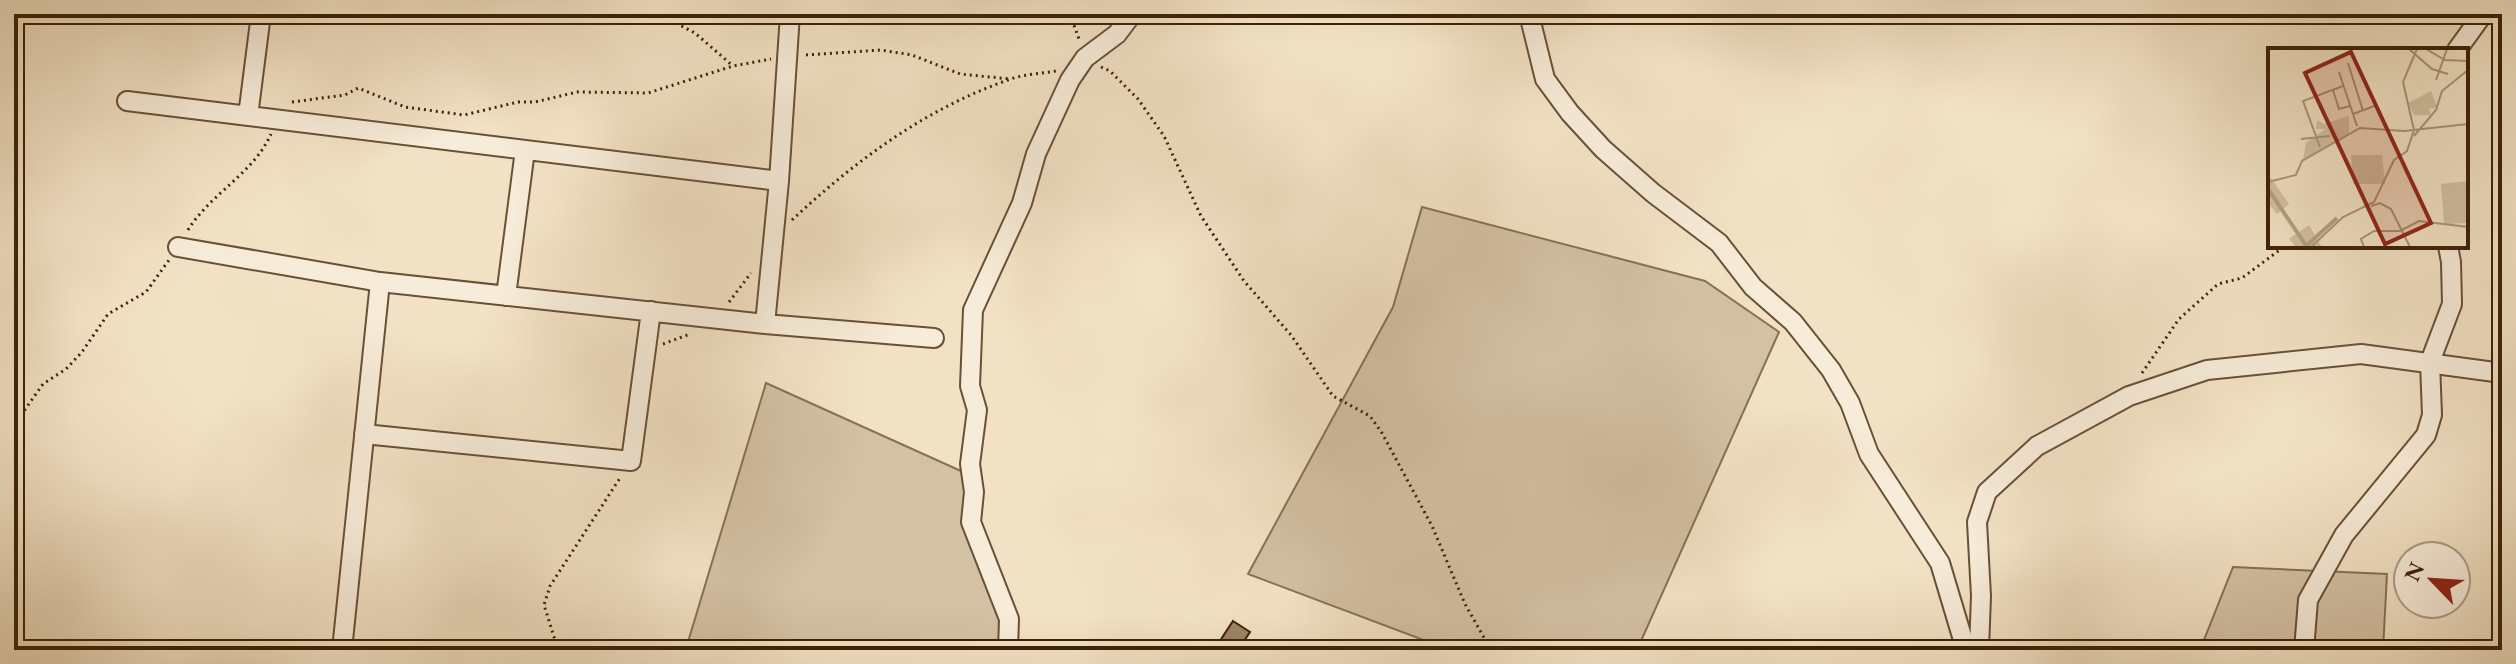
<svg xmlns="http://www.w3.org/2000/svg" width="2516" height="664" font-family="'EB Garamond',serif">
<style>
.green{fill:#d3c1a4;stroke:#887154;stroke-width:2}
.building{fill:#9b8568;stroke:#3d2104;stroke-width:2}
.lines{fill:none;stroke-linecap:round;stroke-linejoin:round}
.minor-casing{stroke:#6a5134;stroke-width:22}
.path{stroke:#3d2104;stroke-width:3;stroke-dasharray:2 4;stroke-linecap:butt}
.minor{stroke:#f7ecd9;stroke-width:18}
.inset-river{fill:none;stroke:#b4a083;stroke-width:4}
.inset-road{fill:none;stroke:#aa9578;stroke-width:2}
.view{fill:#8f2418;fill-opacity:0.15;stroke:#8f2418;stroke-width:4}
.inset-edge{fill:none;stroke:#3d2104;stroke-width:4}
</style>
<rect width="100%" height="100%" fill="#f2e2c5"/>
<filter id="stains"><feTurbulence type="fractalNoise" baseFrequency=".0025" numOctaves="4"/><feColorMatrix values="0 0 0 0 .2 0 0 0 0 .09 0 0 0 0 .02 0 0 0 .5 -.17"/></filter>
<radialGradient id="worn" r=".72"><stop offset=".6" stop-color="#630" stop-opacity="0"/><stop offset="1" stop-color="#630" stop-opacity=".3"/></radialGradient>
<path class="green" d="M1422 207 1705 281 1779 332 1637 650H1450L1248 574 1393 307Z
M766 383 972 476 971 522 999 589 1008 650H732L688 642Z
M2233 567 2387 574 2383 650H2200Z"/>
<path class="building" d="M1233 621 1250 632 1238 650H1214Z"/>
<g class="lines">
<defs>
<path id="minor" d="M1529 14 1545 79 1570 113 1603 149 1653 193 1719 243 1753 287 1793 322 1831 370 1850 403 1869 454 1940 563 1966 650
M2457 50 2483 14
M127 101 779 181
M248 116 261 14
M178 247 380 282 765 324 934 338
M506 296 525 150
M765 324 779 181 790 14
M364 434 631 461 651 311
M342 650 380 282
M1008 650 1009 619 971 522 974 492 970 464 977 410 970 386 973 310 1022 203 1036 154 1070 80 1085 58 1117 34 1132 14
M1979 650 1981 596 1977 522 1987 492 2037 446 2129 396 2207 370 2361 354 2502 373
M2304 650 2308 600 2344 535 2426 435 2432 415 2430 362 2452 304 2451 262 2448 246"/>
</defs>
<use href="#minor" class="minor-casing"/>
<path class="path" d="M623 14 674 22 695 33 733 66
M1070 14 1080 42
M806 55 881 50 912 55 960 74 1010 79
M1101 67 1110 71 1138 99 1164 136 1201 216 1244 281 1291 335 1333 396 1370 416 1382 433 1432 526 1465 604 1491 650
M292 102 345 95 358 88 405 107 464 115 518 102H535L577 92 648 93 733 66 771 59
M792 220C855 161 925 109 1008 80 1023 74 1040 74 1056 71
M188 230C210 194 254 173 271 134
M729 302 751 273
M663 344 690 334
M2142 373 2179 319 2218 284 2242 278 2285 246
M14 425 43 384 66 369 82 352 108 314 146 292 169 260
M553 650 555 640 544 605 550 586 620 478
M1386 650 1400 642 1423 650"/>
<use href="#minor" class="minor"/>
</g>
<g transform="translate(2268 48)">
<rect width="200" height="200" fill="#f2e2c5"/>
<path d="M163 43 169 59 161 61 163 67H146L140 55ZM81 68V85L35 113 38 95 57 81H48L49 72 56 76ZM83 107H114L117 136H85ZM0 126 21 156 9 166 0 155ZM200 133V175L176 176 173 136ZM41 177 54 199H28L21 191Z" fill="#d3c1a4"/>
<path class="inset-river" d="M0 141 39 199M38 198 69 170"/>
<path class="inset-road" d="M141 1 164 21 180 26M158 1 177 12 200 13M80 15 95 63M71 24 89 78M168 32 179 1M65 42 71 61 82 58M85 66 109 57M146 88 168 62 174 43 200 22M33 91 62 88M52 99 35 53 75 38M0 134 28 127 34 113 92 80 136 83 200 76M103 158 112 155 123 161 142 199M43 199 75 169 106 154 126 112 139 103 146 82 135 34 149 1M96 199 93 191 106 183H132L151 173 200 179"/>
<path class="view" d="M83 4 163 175 117 196 37 25Z"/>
<rect width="200" height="200" class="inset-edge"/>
</g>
<rect width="2516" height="664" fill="none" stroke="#f2e2c5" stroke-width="48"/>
<rect x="16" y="16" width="2484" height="632" fill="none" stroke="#3d2104" stroke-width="4"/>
<rect x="24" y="24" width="2468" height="616" fill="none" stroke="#3d2104" stroke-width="2"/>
<g transform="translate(2432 580) rotate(295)"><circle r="38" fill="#f7ecd9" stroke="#ad9b84" stroke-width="2"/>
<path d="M0-6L14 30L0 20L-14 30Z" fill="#8f2418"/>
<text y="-12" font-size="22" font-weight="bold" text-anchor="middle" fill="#3d2104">N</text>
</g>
<rect width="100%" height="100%" filter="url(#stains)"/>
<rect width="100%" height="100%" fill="url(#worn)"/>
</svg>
